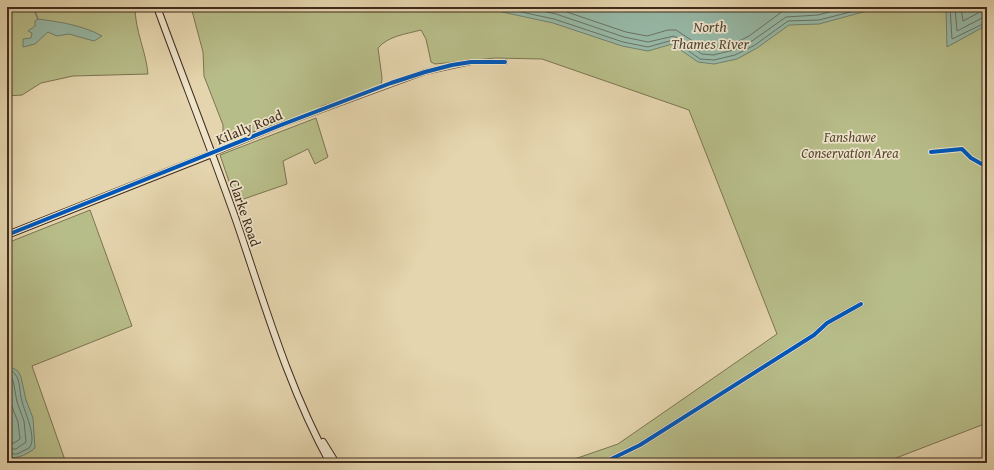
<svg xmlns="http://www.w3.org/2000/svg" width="994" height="470" font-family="'Gentium Book Plus',serif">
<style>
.green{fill:#b7bd89;stroke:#7c7452}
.water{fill:#96b9a7;stroke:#74806f}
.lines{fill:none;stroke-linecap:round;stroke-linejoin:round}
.shore{stroke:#6c7262;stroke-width:1}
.stream{stroke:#74806f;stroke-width:1.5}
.street-casing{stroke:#6a5640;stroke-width:6}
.secondary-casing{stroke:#412b1c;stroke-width:8}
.street{stroke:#eee4ca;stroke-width:4.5}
.secondary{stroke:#eee4ca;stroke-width:6}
.cycleway-casing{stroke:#eee4ca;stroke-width:6}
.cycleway{stroke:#0057b8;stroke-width:4}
.labels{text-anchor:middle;stroke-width:3.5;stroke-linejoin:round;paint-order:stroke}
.street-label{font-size:14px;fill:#412b1c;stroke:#eee4ca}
.park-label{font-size:14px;font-style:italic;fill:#594832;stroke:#eee4ca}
.water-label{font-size:15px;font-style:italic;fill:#524738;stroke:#eee4ca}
</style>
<rect width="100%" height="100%" fill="#e5d5ae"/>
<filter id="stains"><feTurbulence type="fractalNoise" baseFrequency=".005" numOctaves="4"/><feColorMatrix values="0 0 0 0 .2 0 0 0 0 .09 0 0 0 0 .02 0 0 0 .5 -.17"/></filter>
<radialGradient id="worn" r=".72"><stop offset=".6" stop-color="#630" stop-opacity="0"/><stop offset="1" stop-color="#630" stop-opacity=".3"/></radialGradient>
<path class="green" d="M7 7H135C135 31 146 51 148 74L73 76 41 83 22 95 7 96Z
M191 7H987V423L883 463H563L618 444 777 334 689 110 542 59 495 58 435 64 431 62 426 39 421 30C406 34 388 36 378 48L382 78 381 87 322 106 314 111 224 142 221 137 223 134V125L204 76 203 52Z
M316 118 328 157 315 164 308 149 283 161 287 184 238 201 234 196 220 155Z
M90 210 132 326 32 366 66 463H7V243Z"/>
<path class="water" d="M479 7H893L863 12 819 24 789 25 757 48 737 59 714 64 698 62 672 44 648 51 622 46 553 23Z
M946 7H987V25L947 47Z
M38 19C60 22 82 25 102 36L94 41 69 34 57 36 48 32 35 44 23 47V39L31 38 32 33 28 31 35 26V21Z
M7 365 18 371 21 377 26 400 33 418 35 448C27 455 18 458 8 458L7 460Z"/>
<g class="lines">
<path class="shore" d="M498 7 554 19 623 42 648 47 673 40 700 59 714 60 735 55 755 45 788 21 819 20 870 7
M523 7 556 14 624 37 648 42 674 36 702 54 713 55 734 50 752 41 786 17 818 15 848 7
M552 7 626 32 647 36 668 30H676L705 49H712L731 45 749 36 783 11 825 7
M950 7 952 39 987 22
M955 7 957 31 982 18 987 17
M961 7 963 21 980 12 987 11
M7 369C10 370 13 371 15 374 21 381 19 393 22 401 24 411 38 439 29 448L17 454H7
M7 375 13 380 17 402 24 421 26 442 16 449H7
M7 382 11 404 18 422 20 439 14 443H7"/>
<path class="stream" d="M33 7 38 19"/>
<defs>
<path id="street" d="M212 154 281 125 425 72 471 62H505
M603 463 640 445 814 335 827 323 861 304"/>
<path id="secondary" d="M157 7C183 78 211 149 236 220 264 302 288 387 330 463
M7 235 212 154
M323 442 336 463"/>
</defs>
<use href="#street" class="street-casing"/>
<use href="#secondary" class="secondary-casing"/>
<use href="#street" class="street"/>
<use href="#secondary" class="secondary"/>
<defs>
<path id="cycleway" d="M931 152 962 149 971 158 987 167
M7 235 281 125 391 83 425 72 452 65 471 62H505
M603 463 640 445 814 335 827 323 861 304"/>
</defs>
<use href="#cycleway" class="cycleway-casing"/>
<use href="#cycleway" class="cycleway"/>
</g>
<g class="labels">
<g class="street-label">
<text transform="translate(249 127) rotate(-22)" y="5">Kilally Road</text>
<text transform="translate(245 213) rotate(71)" y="5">Clarke Road</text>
</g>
<g class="park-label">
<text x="850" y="142">Fanshawe<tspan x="850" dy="16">Conservation Area</tspan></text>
</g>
<g class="water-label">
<text x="710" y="32">North<tspan x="710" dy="17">Thames River</tspan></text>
</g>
</g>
<rect width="994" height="470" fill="none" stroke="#e5d5ae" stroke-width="24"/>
<rect x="8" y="8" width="978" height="454" fill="none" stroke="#412b1c" stroke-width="2"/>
<rect x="12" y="12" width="970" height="446" fill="none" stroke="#412b1c"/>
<rect width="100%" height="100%" filter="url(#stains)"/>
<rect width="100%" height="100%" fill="url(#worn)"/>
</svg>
